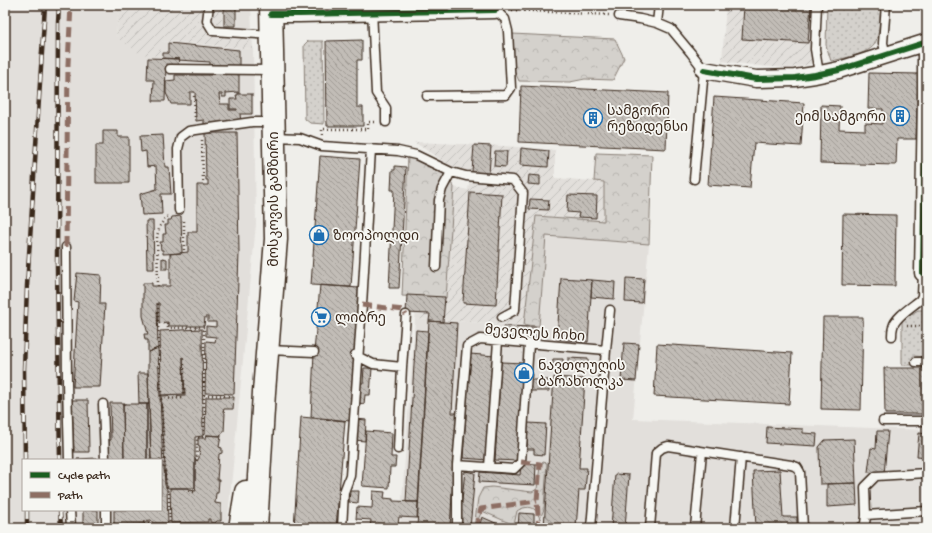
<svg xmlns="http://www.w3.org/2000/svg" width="932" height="533" font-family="'Gochi Hand','Noto Sans Georgian',sans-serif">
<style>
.built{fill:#e2dfdb;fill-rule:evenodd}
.industrial{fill:url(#industrial-furrows)}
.grass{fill:url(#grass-dots);stroke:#887e75}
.forest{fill:url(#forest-crowns);stroke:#887e75}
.building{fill:url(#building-back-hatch);stroke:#3b2a1e;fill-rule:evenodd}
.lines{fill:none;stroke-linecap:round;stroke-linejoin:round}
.lane-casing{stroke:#3b2a1e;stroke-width:11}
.street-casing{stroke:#3b2a1e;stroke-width:19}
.primary-casing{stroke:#3b2a1e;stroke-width:25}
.path{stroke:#3b2a1e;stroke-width:2.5;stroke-dasharray:1 3;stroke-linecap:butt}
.lane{stroke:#f6f6f2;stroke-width:8}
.street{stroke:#f6f6f2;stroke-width:16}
.primary{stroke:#f6f6f2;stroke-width:22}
.rail-casing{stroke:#3b2a1e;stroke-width:4.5}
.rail{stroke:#f6f6f2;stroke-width:3;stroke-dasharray:9;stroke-linecap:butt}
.quiet{stroke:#8d6e63;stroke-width:5;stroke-dasharray:10 5;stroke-linecap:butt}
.cycleway-casing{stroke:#f6f6f2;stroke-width:8}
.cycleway{stroke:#1b5e20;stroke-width:6}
.labels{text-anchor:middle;stroke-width:3.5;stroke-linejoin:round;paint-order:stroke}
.poi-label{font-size:14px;fill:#3b2a1e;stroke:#f6f6f2;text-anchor:start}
.street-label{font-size:14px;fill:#3b2a1e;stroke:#f6f6f2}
</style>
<defs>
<pattern id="industrial-furrows" width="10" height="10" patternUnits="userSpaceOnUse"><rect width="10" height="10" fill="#e2dfdb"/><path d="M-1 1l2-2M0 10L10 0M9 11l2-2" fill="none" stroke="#c3c0bc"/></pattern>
<pattern id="grass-dots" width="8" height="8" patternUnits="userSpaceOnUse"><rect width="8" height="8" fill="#d4d1cc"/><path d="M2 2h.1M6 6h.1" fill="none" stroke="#b7b4af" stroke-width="1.8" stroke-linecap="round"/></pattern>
<pattern id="forest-crowns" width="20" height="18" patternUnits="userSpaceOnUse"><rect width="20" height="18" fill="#d4d1cc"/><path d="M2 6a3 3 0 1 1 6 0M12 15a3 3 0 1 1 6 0" fill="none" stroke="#b7b4af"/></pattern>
<pattern id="building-back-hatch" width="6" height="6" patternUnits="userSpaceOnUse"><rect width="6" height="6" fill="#c2bdb7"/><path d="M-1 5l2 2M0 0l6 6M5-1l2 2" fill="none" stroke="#9f9a94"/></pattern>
</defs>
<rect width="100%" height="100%" fill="#efeeea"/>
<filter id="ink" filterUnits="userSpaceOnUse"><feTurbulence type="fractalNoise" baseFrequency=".025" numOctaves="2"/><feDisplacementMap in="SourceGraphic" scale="8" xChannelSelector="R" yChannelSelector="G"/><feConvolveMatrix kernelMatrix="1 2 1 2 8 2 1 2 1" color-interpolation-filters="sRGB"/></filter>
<g filter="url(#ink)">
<path class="built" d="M5 5H119L116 37 253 49 256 224 227 528H5ZM23 460H161V510H23Z
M222 5H251L252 31 223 30Z
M546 235 649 244 633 419 927 430V528H400L415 319 539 326Z"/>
<path class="industrial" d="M119 5H222L223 30 252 31 253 49 161 41 160 56 140 54 116 37Z
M726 5H813L811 47 812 64 789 68 760 66 722 61Z
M414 142 503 146 555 150V178L604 182V222L536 216 524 325 415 319 418 297 446 298 454 187 468 190 471 172 452 167Z"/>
<path class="grass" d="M827 5H881C880 16 880 36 874 45 868 54 841 59 831 61L826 45Z
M308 41H323L324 124 310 123 305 119 304 45Z
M918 310H927V357L913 356V365H902V320Z"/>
<path class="forest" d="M512 34 615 39 624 58 613 80 585 79 570 82 519 81 514 70Z
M596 153 652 155 649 244 546 236 539 326 524 325 536 216 604 221V182L594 181Z
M408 156 444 174 454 187 446 298 402 296Z
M543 462 547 463 544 509 540 519C539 516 537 512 535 510 531 505 521 508 517 511L514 525 482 511 474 528 478 498 483 488 492 487 532 492 537 489 540 467Z"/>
<path class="building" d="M224 5H236V26H224Z
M744 5H811L808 43 742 39Z
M362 40V60H357V107H363V126H327L326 41Z
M168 43 239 50V69H210V62L178 60 179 59 163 58V53H168Z
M148 58 179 59 178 65 166 64 165 101H153L154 80H147Z
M211 72H239V94H252V114H240L241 123 204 124V120L196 121 195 92H190V104H171L166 93V81L175 80V75H211ZM238 92V95H236L237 99H230V109H237V110H229V104H220L219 94H222V97H226V93Z
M869 73 918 74 916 139H897L896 165 820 163 821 105 840 106 839 129 865 130V123L882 124 883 109H868Z
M521 86 668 93 666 149 519 142Z
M714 97 804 103 801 146 754 143 750 188 708 185Z
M103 131H118V137H129V183H96V145H103Z
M205 133H237L239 253 234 394 205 393 206 341 215 342 216 337 206 336V326L216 327V322H208V317H205L204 326H168V322L159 323V303H157L158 348 148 352V340H145L144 334H148L143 316V283H152V286H170V254L188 252V232H197V185H208V180H206Z
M163 135 165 167H169L171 194H161L162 214 142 215 140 194 157 189 156 166 147 167 146 151 141 152 140 136Z
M474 145 491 146 489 174 472 172Z
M521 148 549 151 548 167 520 165Z
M495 151H507L506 167 494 166Z
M320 156 360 159 351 287 311 285Z
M395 166 406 167 399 288H389L394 190H391L392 170H395Z
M529 175 540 176V185L528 184Z
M470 192 502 194 496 305 463 303Z
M568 195 597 196 596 218 578 217 579 213 567 212Z
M530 199 549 200 548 210 529 209Z
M843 214 896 215 895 286 842 285Z
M181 216 182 253 163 254V250H161L160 242H163V234H166L165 225H168V220H171L172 217Z
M146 221H153L154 269H147Z
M162 258 167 259V269H162Z
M77 273 101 275 100 304H105L100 387H73L78 302 74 301Z
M561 278 592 280 588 342 557 339Z
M626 278 644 279 642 303 625 302Z
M592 280 615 282 614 299 591 297Z
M320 285 359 288 350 421 311 417 314 352Z
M407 295 445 297 443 322 429 321 430 314 406 313Z
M823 317H863L861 410 821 409Z
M429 321 457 323 452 413H457L450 528H417Z
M504 326 536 327 535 339 503 338Z
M202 329 203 436 195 437V488H168L166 485 161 396 185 395 183 357 184 394 161 395 160 331Z
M416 330 428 331 418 502H406Z
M624 343 639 344 636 381 621 380Z
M657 344 792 353 789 404 654 396Z
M158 348 163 467H161V460H151L148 373V352Z
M470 354 495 356 488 460 463 458Z
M568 358 588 359V369L568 368Z
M553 359H563V371H552Z
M501 362 524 363 518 461 495 460Z
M364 368H372L370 395H365L364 404 358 403 359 383H363Z
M884 368H927V414H885Z
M138 373H148L149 404H139Z
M554 377 585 379 579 468H587L585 490H579L576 528 544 527Z
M530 380H549V391H530Z
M206 397H234L233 409H224L223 412 225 413 224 432 221 434V436L205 435Z
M72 400H88L89 452H74Z
M110 403H125V404H123L124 460H109V440H111Z
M123 404H147V460H124Z
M147 404H149L151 460H147Z
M301 417 345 421 336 528H294Z
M356 419 366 420 365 441 354 440Z
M528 423 546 424 544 455 534 454V449H527Z
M767 427 803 429V433L817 434 816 446 766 443Z
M366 431 392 433 391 457H396L395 467H390L389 488 362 486Z
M877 431H888L884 474 868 472 871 448 876 449Z
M919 433 927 434V457L917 456Z
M207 435 221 436 219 447 222 448V453L219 454 217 480H219L218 493H216L215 503 221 504V521H217L215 523 210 522V519H208V522L171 523 170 488H189V490L196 491 195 488V458L197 461 199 458 200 446H198V438H206Z
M854 439 856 483 820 484 819 447 825 440Z
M97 458V460H77V459Z
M521 463 536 464 535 485 479 482 480 472 520 475Z
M161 467H164L165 485 167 489 168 523H153L151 520 144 521 143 524 114 525V510H161Z
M780 470 783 517H797V528H756L753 471Z
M465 471 475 473 470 528H459Z
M615 474 629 475 625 528H611Z
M856 483 857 505 827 507V484Z
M350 491H359L358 503 349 502Z
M373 491 385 492 384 498 393 499V501L418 502 417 518 399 517 398 524 387 523V528L370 527 371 520 356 519 357 507 372 508Z
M83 510H98V528H83Z
M519 513 534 514V528H518Z
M482 517 507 528H479Z"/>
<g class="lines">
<defs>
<path id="lane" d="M209 5 207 21 213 31 271 35
M817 5 815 49 819 74
M372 10 376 93 386 108V122
M619 16 640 19 657 23 671 29 691 53 704 70 694 179
M657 23 659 5
M886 55 883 43 886 5
M170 69 271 70
M427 96 506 95 511 88 508 31 505 19 495 10V8
M274 137 300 138 322 146 398 151 416 155 451 172 466 176 513 180 523 193 515 310 502 317
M179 210 178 149 181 137 189 131 252 122H272
M66 247 67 383 69 460
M436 267 439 200 442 189 451 172
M892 336C892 333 892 330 893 327 895 317 913 306 920 300L922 296 923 273
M268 350 314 352
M606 350 610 310
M355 355 373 364 402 367
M916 362H927
M103 404 105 460
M883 421H927
M398 449 402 367 406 315
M457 465 514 469 521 462 529 344
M489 467 498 341
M70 510 71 528
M106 510V528
M866 515 927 511
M342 528 344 492 350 476 362 305 371 149
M457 528V465L467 346 480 339 606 350 591 528
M650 528 656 453 662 448 668 446 791 465 797 467 800 472 803 528
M695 528 702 452
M735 528 741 457
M860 528 865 524 866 515 865 487 876 476 927 473"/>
<path id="street" d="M271 14H299L495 10
M704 70 756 79 795 78 815 75 839 70 927 42
M923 273 926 99V43"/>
<path id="primary" d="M240 528 246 492
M256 528 264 392 276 239 271 5"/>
</defs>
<use href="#lane" class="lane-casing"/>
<use href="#street" class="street-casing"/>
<use href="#primary" class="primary-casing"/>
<path class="path" d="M512 10 609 15
M194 96 195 120
M322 135V129H368V122H376
M202 140 203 182
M184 250V219
M158 286 157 236 160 226 165 218 170 215
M158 304V323H167L168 328 204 327V437L197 438V461
M158 323 161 396 166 485 168 490V493
M907 326H925
M924 352 925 311
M204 395 232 396
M161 399 184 398V361
M189 492H196V491
M169 493 170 528H220
M144 528V524H152"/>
<use href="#lane" class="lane"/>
<use href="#street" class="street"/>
<use href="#primary" class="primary"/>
<defs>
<path id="rail" d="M59 5 58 23 57 266 60 460
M25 460 24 369 27 286 45 5
M27 510V528
M60 510 61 528"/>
</defs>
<use href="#rail" class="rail-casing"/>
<use href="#rail" class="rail"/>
<path class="quiet" d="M66 247 68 64 71 5
M362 305 403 310 406 315
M521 462 540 464 537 501 539 528
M476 528 481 509 537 501"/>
<defs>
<path id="cycleway" d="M271 14H299L495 10
M704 70 756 79 795 78 815 75 839 70 927 42
M923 273 926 99V43"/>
</defs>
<use href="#cycleway" class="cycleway-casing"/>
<use href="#cycleway" class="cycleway"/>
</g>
</g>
<defs>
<symbol id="building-ring" viewBox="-11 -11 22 22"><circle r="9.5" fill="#f6f6f2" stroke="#1f6fb2" stroke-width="1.5"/><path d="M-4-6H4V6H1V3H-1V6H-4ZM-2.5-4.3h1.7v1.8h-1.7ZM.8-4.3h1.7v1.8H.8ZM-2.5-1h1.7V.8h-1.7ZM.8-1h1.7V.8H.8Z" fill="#1f6fb2"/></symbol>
<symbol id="shop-ring" viewBox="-11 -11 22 22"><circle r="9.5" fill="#f6f6f2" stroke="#1f6fb2" stroke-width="1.5"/><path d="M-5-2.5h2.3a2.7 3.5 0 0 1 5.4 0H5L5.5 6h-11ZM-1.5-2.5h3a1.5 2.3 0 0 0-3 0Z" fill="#1f6fb2"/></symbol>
<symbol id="supermarket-ring" viewBox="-11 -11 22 22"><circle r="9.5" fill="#f6f6f2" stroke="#1f6fb2" stroke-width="1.5"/><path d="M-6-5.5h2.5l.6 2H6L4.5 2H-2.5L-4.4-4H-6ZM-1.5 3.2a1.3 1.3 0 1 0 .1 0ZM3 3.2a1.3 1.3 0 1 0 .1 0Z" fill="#1f6fb2"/></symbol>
</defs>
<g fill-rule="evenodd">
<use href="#building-ring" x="889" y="105" width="22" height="22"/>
<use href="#building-ring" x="582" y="107" width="22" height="22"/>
<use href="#shop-ring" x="308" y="224" width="22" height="22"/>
<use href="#supermarket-ring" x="310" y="306" width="22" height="22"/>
<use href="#shop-ring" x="513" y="362" width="22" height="22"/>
</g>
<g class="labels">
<g class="poi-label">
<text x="607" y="115">სამგორი<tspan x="607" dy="16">რეზიდენსი</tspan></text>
<text x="886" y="121" text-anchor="end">ეიმ სამგორი</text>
<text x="333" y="240">ზოოპოლდი</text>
<text x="335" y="322">ლიბრე</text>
<text x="538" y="370">ნავთლუღის<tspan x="538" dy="16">ბარახოლკა</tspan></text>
</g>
<g class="street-label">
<text transform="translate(273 199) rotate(-90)" y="5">მოსკოვის გამზირი</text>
<text transform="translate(535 332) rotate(4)" y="5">მეველეს ჩიხი</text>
</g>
</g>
<rect width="932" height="533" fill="none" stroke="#f6f6f2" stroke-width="20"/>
<rect x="10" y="10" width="912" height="513" fill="none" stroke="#3b2a1e" stroke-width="1.5" filter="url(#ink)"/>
<rect x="22" y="459" width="140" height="52" fill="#f6f6f2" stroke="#aba49d"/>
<rect x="30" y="472" width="20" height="6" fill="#1b5e20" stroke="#aba49d"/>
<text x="58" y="479" font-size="12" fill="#3b2a1e">Cycle path</text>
<rect x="30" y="492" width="20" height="6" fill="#8d6e63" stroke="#aba49d"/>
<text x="58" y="499" font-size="12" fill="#3b2a1e">Path</text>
</svg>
